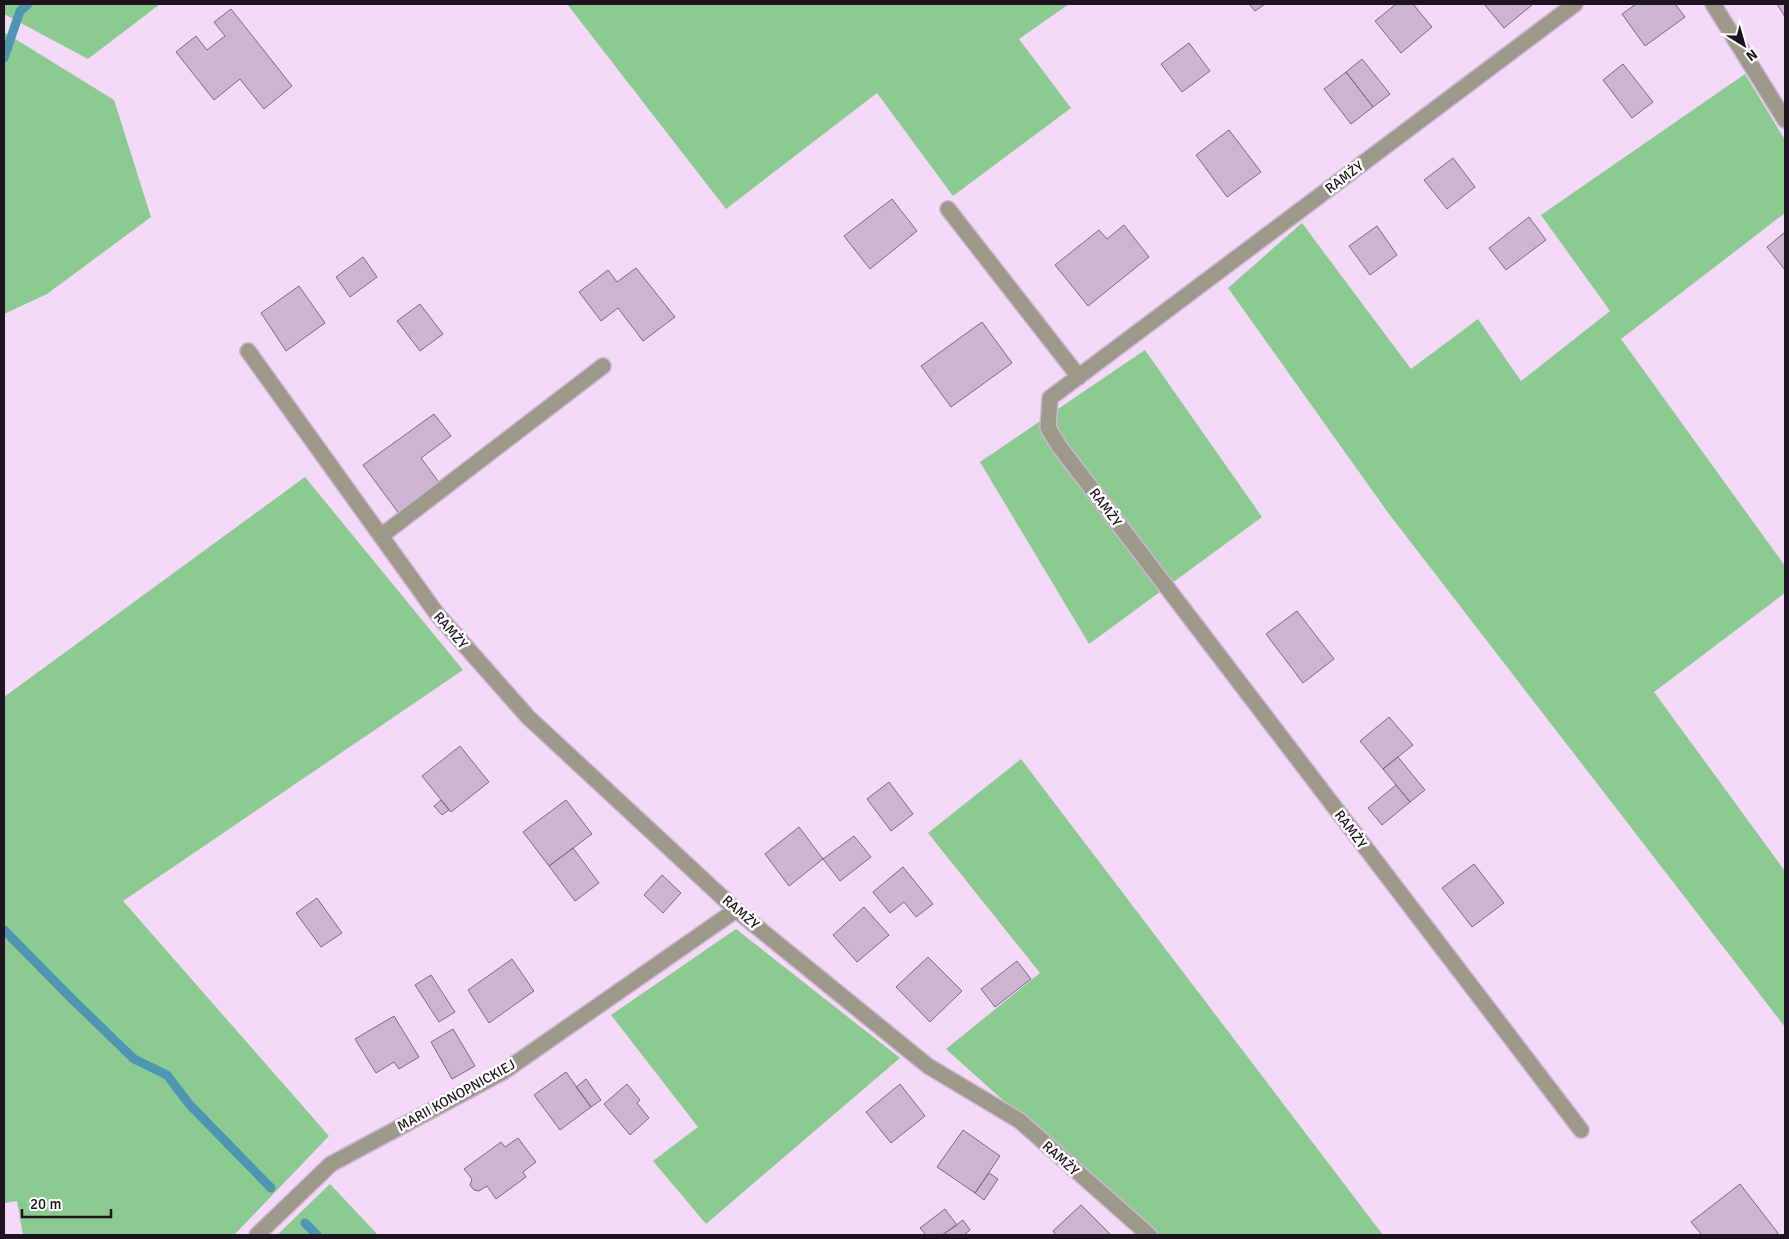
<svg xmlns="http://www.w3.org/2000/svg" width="1789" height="1239" font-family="Signika,sans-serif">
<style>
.green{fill:#8bca90}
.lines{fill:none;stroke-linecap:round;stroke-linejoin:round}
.stream{stroke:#4f96b3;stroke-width:9}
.building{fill:#cdb4d2;stroke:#806984}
.minor-casing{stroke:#cdb6d1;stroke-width:18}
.minor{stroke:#9c998a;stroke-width:15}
.labels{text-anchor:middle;stroke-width:5;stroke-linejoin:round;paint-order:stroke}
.street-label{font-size:14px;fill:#1d141f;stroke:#fff}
</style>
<rect width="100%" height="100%" fill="#f4d9f8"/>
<path class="green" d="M4 4H160L88 59 4 14Z
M567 4H1069L1019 39 1071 108 953 196 877 93 726 209Z
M4 32 114 100 151 217 47 294 4 314Z
M1745 74 1785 140V213L1621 339 1785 566V593L1654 692 1785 871V1027L1389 514 1228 288 1302 223 1411 369 1478 319 1521 381 1610 311 1541 215Z
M1145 350 1262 517 1089 644 980 462Z
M305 477 463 670 123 901 329 1136 234 1235H23L17 1201 4 1203V697Z
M1021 759 1383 1235H1153L946 1049 1040 973 928 833Z
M736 929 900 1058 706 1224 653 1161 698 1127 611 1015Z
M330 1184 378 1235H277Z"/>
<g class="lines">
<path class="stream" d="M4 58 20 11 28 4
M4 930 71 998 134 1059 167 1075 189 1104 271 1188
M305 1223 317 1235"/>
</g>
<path class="building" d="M1249 4H1265L1255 11Z
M1396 4H1413L1432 27 1401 53 1375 21Z
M1484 4H1531L1532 5 1504 28Z
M1636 4H1675L1685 17 1645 46 1622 14Z
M1777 4H1785V17Z
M231 9 292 86 264 109 240 79 214 100 176 52 196 36 207 50 225 36 214 22Z
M1189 43 1210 71 1182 92 1161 64Z
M1362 59 1390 94 1373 107 1346 72Z
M1623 64 1653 102 1632 118 1603 80Z
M1346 72 1373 107 1351 124 1324 89Z
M1229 130 1261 172 1227 197 1196 155Z
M1453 158 1475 187 1447 209 1424 180Z
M892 199 917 231 870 269 844 236Z
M1529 217 1546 240 1506 270 1489 248Z
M1124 225 1149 257 1088 306 1055 265 1099 230 1107 239Z
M1377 226 1397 255 1370 275 1349 246Z
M1785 232V270L1767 247Z
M363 257 377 277 350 297 336 277Z
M636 268 675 317 643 341 618 308 601 321 579 292 608 270 617 282Z
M299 286 325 323 286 351 261 313Z
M420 304 443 334 420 351 397 321Z
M982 322 1012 363 951 407 921 366Z
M434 414 451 436 421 458 441 485 400 515 363 465Z
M1297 611 1334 659 1303 683 1266 634Z
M1389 717 1413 745 1383 769 1360 741Z
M460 746 489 782 451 812 422 776Z
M1398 757 1425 790 1410 802 1383 769Z
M889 782 913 814 891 831 867 799Z
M1396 785 1410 802 1382 825 1368 808Z
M441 800 449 810 442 815 434 806Z
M566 800 592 834 549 866 523 832Z
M799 827 823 859 789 886 765 854Z
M854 836 871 857 840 881 823 859Z
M573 848 599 883 575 901 549 866Z
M1474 864 1504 903 1472 927 1442 888Z
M903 867 933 904 916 917 904 902 890 913 873 892Z
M662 875 681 893 663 913 644 895Z
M317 898 342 933 321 947 296 913Z
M864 907 889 935 857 962 833 935Z
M928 957 962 991 930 1022 896 987Z
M512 959 534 991 489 1023 468 990Z
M1017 961 1031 979 995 1007 981 989Z
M431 975 455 1012 439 1022 415 985Z
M394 1016 419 1057 399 1069 394 1062 376 1073 355 1039Z
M453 1029 475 1066 452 1079 431 1042Z
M566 1072 591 1107 560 1130 534 1095Z
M586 1079 601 1100 591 1107 576 1087Z
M627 1084 640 1100 637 1103 649 1118 630 1135 604 1104Z
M900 1084 925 1116 891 1143 866 1112Z
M963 1130 1000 1156 975 1193 937 1167Z
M518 1138 536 1162 523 1172 526 1177 496 1199 487 1186 479 1191 474 1190 470 1185 472 1179 464 1169 501 1142 505 1147Z
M989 1173 998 1179 984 1200 975 1193Z
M1740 1184 1778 1233 1775 1235H1702L1691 1222Z
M1081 1205 1111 1235H1056L1053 1231Z
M945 1209 957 1225 942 1235H926L920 1228Z
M963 1220 970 1230 964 1235H945L944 1234Z"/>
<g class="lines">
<defs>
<path id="minor" d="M1575 4 1050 398 1048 428 1059 446 1581 1130
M1713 4 1785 120
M948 209 1079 377
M248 351 437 614 528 717 736 910 928 1066 1020 1121 1149 1235
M381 536 603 366
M257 1235 331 1164 503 1072 736 910"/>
</defs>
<use href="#minor" class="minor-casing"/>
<use href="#minor" class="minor"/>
</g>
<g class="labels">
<g class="street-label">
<text transform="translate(1344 177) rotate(-37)" y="5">RAMŻY</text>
<text transform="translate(1106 507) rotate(53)" y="5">RAMŻY</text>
<text transform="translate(451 630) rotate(49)" y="5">RAMŻY</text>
<text transform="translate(1351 829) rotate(53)" y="5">RAMŻY</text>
<text transform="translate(741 912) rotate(41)" y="5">RAMŻY</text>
<text transform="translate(456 1095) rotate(-29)" y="5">MARII KONOPNICKIEJ</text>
<text transform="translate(1061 1158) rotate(42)" y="5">RAMŻY</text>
</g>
</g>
<rect width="1789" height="1239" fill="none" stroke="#1d141f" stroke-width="10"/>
<g transform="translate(1744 45) rotate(143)" stroke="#ffffff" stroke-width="4" paint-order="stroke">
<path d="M0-4L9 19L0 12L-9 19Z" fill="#1d141f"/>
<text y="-8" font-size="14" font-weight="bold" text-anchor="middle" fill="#1d141f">N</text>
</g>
<path d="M22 1209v8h89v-8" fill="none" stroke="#1d141f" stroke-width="2.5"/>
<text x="30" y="1209" font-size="15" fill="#1d141f" stroke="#ffffff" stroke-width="4" paint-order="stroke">20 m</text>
</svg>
